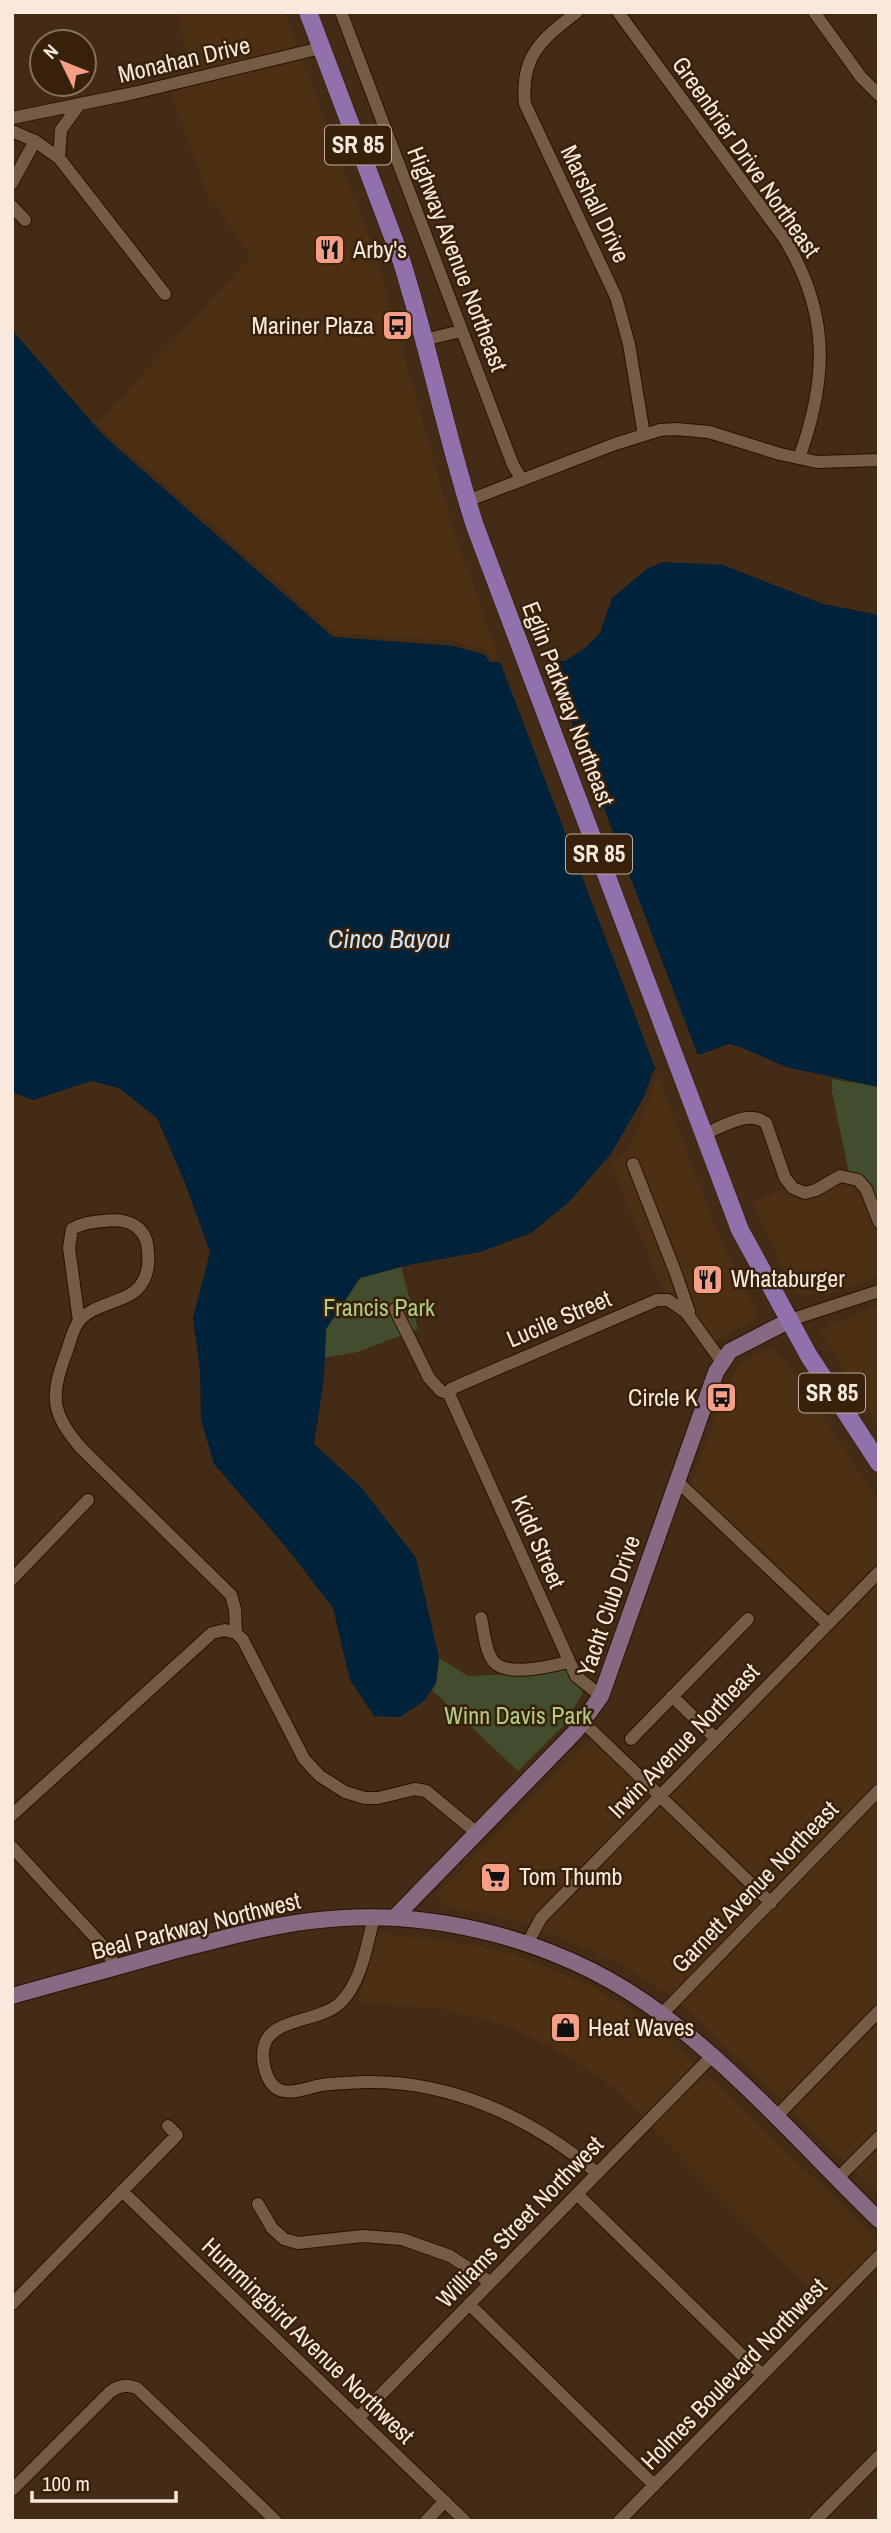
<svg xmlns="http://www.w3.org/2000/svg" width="891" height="2533" font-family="'Archivo Narrow',sans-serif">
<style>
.built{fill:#4d3014}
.green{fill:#414d2d}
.water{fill:#00223a}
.pier{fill:#432b15}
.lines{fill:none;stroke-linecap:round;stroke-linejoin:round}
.minor-casing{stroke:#281200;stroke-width:14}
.major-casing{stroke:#281200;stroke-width:18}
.highway-casing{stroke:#281200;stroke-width:19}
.minor{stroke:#765c45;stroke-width:12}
.major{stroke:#866982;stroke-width:16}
.highway{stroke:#9071ab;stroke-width:18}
.labels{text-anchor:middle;stroke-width:5;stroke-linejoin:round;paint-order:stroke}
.shield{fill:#38210b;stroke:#bfad9d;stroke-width:2}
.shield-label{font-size:23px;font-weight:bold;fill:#f9e9dc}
.street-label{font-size:24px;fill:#f9e9dc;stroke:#38210b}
.poi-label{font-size:24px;fill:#f9e9dc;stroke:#38210b;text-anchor:start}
.park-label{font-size:24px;fill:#b1cd81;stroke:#38210b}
.water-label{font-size:26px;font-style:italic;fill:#cce7fe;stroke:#38210b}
</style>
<rect width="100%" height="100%" fill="#432b15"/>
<path class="built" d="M177 12H284L298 49 192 75Z
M302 59 374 251 453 529 499 658H492L486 651 454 641 335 633 108 434 98 423 251 257 206 192 171 91Z
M657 1074 719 1236 756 1312 755 1316 748 1324 720 1338 714 1344 693 1315 681 1273 636 1158 626 1161 679 1300 665 1295 612 1166 630 1147 653 1092 651 1090Z
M842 1181 855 1185 862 1191 879 1236V1276L832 1293 799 1296 789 1281 753 1202 787 1188 788 1191Z
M879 1305V1427L820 1330Z
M774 1349 793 1372 879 1502V1564L827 1617 690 1487 731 1378 742 1363 763 1351Z
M879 1580V1782L770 1895 667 1796Z
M592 1738 652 1795 537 1914 530 1925 493 1915 446 1907 440 1902 437 1894Z
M879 1798V2003L783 2101 680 2003Z
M660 1803 763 1902 671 1996 615 1961 541 1930 545 1921Z
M378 1933 474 1945 514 1955 553 1969 597 1989 641 2017 696 2064 643 2118 614 2087 555 2049 509 2027 450 2010 358 2001Z
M879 2019V2129L845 2163 791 2109Z
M705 2072 879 2243V2248L824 2304 651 2126Z
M879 2144V2196L853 2170Z"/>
<path class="green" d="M832 1079 879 1087V1213L849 1173 832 1092Z
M401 1267 418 1329 358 1352 324 1358 326 1329 360 1278Z
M439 1658 468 1676 540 1673 567 1668 583 1693 563 1726 518 1771 432 1690 436 1683Z"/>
<path class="water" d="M12 330 105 437 333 637 454 646 485 655 490 662 565 661 585 648 600 633 612 598 647 569 663 562 723 565 823 604 879 615V1087L786 1067 741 1047 729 1044 653 1071 644 1097 610 1155 569 1202 531 1233 480 1252 408 1265 360 1278 326 1329 324 1378 314 1444 361 1487 416 1558 439 1658 436 1683 424 1701 400 1717 374 1716 350 1680 333 1608 286 1547 214 1464 201 1420 200 1370 193 1318 210 1252 185 1183 157 1118 119 1088 91 1081 33 1100 12 1092Z"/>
<path class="pier" d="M547 658 699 1058 657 1073 499 659Z"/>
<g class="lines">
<defs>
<path id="minor" d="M341 12 513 465 522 480
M577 12C542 39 520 56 525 104L616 297 629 344 644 435
M618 12 784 238C830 313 828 378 799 458
M814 12 861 77 879 95
M12 118 134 93 321 48
M12 131 35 141 59 158 165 294
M59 158 61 130 79 105
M12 183 35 141
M12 206 25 220
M424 340 461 331
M467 501 615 444 660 430 676 429 709 432 780 454 817 462 879 460
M704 1134C723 1127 748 1109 766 1123L785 1178 793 1188 805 1193 816 1190 840 1176 858 1180 866 1189 879 1222
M633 1164 676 1274 689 1312 687 1314
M395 1309 429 1378 441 1391 449 1394
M790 1320 879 1291
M79 1321 69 1248 72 1229C82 1223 92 1222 103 1221 127 1218 147 1225 148 1252 149 1262 148 1274 142 1283 131 1303 94 1302 79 1321 73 1329 70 1342 67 1351 50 1396 50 1412 82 1449L231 1595 235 1609 236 1633 243 1640 304 1759 320 1776 345 1792 365 1798H378L415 1789 426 1791 477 1833
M449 1394 576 1676 601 1696
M449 1394 451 1389 462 1384 657 1300H668L686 1312 722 1362
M677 1481 828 1624
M12 1579 88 1500
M481 1618C484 1630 485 1650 493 1661 507 1678 551 1666 568 1662
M672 1696 716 1739
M583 1722 771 1903
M631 1739 748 1619
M12 1815 212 1633 225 1630 236 1633
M12 1847 103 1946 116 1967
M374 1917C367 1944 362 1980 342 2001 323 2022 275 2017 265 2043 260 2057 265 2084 280 2090 292 2095 309 2087 322 2085 336 2083 350 2083 364 2082 451 2080 532 2118 597 2173
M527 1944 541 1918 879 1572
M662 2014 879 1790
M775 2118 879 2011
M837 2179 879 2137
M122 2191 465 2521
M577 2194 762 2375
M258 2204 272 2228 284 2239 298 2243 363 2236 402 2239 450 2256 490 2282
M12 2304 177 2135 168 2126
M469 2304 654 2485
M358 2418 712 2056
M12 2490 110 2392C118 2386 127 2384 137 2388L276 2521
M426 2521 445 2501
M619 2521 879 2256
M815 2521 879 2456"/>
<path id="major" d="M394 1918 575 1732 601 1696 716 1372 730 1351 790 1320
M12 1996C65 1981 118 1967 170 1952 217 1940 262 1927 310 1921 432 1905 566 1941 664 2016 741 2074 809 2152 879 2220"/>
<path id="highway" d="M308 12 399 253C428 343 446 436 475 526L740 1230 809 1356 879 1463"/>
</defs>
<use href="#minor" class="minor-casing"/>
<use href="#major" class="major-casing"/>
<use href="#highway" class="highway-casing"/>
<use href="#minor" class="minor"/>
<use href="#major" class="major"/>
<use href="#highway" class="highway"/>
</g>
<defs>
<symbol id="restaurant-square" viewBox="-11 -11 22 22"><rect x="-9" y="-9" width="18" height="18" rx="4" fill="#f49f86" stroke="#38210b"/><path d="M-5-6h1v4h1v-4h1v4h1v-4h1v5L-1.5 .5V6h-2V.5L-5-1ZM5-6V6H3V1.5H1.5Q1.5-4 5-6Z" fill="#111"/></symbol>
<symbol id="bus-square" viewBox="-11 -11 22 22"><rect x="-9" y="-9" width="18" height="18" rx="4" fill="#f49f86" stroke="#38210b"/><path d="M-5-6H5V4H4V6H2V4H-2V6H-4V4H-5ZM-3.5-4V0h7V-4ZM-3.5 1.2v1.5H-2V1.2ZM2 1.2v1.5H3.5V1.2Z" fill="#111"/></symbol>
<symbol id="supermarket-square" viewBox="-11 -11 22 22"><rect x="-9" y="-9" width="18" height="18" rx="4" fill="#f49f86" stroke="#38210b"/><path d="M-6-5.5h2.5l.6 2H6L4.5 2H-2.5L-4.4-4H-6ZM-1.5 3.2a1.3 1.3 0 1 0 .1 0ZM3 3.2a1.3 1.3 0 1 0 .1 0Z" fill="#111"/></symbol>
<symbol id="shop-square" viewBox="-11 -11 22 22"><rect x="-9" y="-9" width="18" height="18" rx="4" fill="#f49f86" stroke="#38210b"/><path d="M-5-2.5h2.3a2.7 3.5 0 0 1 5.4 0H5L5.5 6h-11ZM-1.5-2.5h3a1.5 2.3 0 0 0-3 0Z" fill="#111"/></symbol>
</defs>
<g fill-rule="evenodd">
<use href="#restaurant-square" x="312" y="232" width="35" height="35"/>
<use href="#bus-square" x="380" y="308" width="35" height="35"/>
<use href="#restaurant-square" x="690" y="1262" width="35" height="35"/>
<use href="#bus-square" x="704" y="1380" width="35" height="35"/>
<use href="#supermarket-square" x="478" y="1860" width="35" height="35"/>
<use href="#shop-square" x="548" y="2010" width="35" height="35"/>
</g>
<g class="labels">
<g class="shield">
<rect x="325" y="125.5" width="66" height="39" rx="5"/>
<rect x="566" y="834.5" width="66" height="39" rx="5"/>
<rect x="799" y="1373.5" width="66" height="39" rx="5"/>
</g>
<g class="shield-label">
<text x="358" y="153">SR 85</text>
<text x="599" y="862">SR 85</text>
<text x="832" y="1401">SR 85</text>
</g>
<g class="street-label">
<text transform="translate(184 60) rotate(-13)" y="8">Monahan Drive</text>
<text transform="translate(746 157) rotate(55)" y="8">Greenbrier Drive Northeast</text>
<text transform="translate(595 204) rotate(64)" y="8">Marshall Drive</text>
<text transform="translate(457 259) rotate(69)" y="8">Highway Avenue Northeast</text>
<text transform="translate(568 704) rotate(69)" y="8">Eglin Parkway Northeast</text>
<text transform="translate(559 1319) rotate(-23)" y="8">Lucile Street</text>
<text transform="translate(538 1542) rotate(66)" y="8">Kidd Street</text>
<text transform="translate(609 1606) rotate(-71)" y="8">Yacht Club Drive</text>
<text transform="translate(684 1741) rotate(-46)" y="8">Irwin Avenue Northeast</text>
<text transform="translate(755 1887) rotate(-46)" y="8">Garnett Avenue Northeast</text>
<text transform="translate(196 1926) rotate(-14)" y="8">Beal Parkway Northwest</text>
<text transform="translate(520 2222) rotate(-46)" y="8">Williams Street Northwest</text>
<text transform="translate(308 2341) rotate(44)" y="8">Hummingbird Avenue Northwest</text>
<text transform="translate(734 2374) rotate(-46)" y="8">Holmes Boulevard Northwest</text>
</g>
<g class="poi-label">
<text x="353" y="258">Arby's</text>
<text x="374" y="334" text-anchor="end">Mariner Plaza</text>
<text x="731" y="1287">Whataburger</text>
<text x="698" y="1406" text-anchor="end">Circle K</text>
<text x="519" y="1885">Tom Thumb</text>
<text x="588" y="2036">Heat Waves</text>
</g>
<g class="park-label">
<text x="379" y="1316">Francis Park</text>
<text x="518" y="1724">Winn Davis Park</text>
</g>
<g class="water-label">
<text x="389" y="948">Cinco Bayou</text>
</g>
</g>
<rect width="891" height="2533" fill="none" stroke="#f9e9dc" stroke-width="28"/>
<g transform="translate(63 63) rotate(313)"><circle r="33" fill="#38210b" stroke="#85715f" stroke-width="2"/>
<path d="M0-5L12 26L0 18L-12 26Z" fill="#f49f86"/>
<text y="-10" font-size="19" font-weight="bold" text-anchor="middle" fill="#f9e9dc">N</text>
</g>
<path d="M32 2491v10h144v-10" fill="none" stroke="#f9e9dc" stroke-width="3.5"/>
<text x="42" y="2491" font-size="21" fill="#f9e9dc" stroke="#38210b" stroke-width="5" paint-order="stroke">100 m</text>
</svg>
